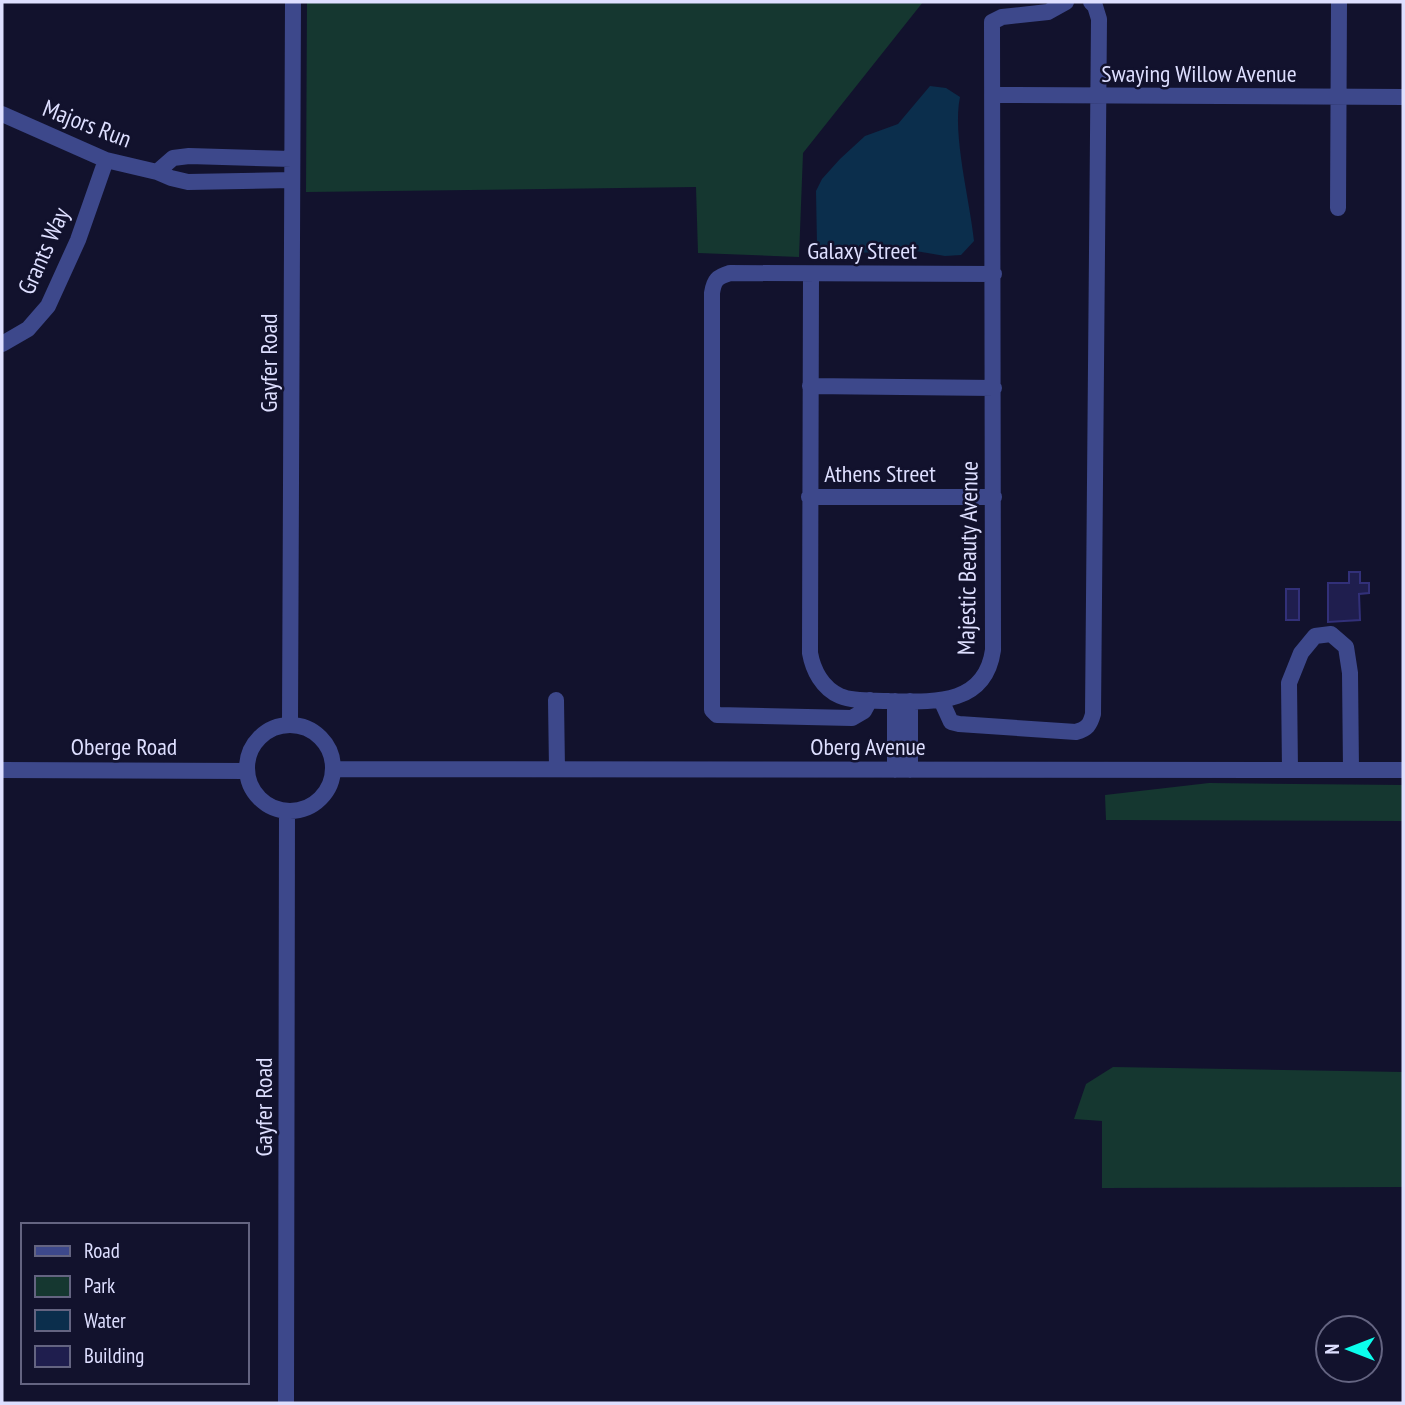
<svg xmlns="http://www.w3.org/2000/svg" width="1405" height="1405" font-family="'PT Sans Narrow',sans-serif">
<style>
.green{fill:#153730}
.water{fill:#0b2e4c}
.building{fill:#1f1e4e;stroke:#323079;stroke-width:2}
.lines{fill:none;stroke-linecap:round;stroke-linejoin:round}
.minor{stroke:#3d488b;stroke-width:16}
.labels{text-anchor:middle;stroke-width:5;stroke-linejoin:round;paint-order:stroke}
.street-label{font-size:24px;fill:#dedfff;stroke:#12122d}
</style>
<rect width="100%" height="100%" fill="#12122d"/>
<path class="green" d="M307 2H923L803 153 799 257 698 253 696 187 306 192Z
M1209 783 1403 785V821L1106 820 1105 795Z
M1113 1067 1403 1072V1187L1102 1188V1121L1074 1119 1086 1084Z"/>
<path class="water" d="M930 86 946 88 960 97C952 134 970 201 974 241L961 255 945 256 904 249 881 252 824 254 817 245 816 191 822 179 840 159 865 136 898 124Z"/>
<path class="building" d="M1349 572H1360V583H1369V593L1359 594 1360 620 1328 622V583H1349Z
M1286 589H1299V620H1286Z"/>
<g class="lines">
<path class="minor" d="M994 95 1403 97
M2 114 106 160 157 172 171 178 188 182 292 180
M157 172 173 158 189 156 292 159
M1338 208 1339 2
M811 274 810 653C813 670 822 688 840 696 854 702 873 700 889 701 933 702 985 706 993 650L992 22 1002 17 1048 12 1066 2
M2 344 28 329 48 306 78 240 106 160
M810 386 994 388
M809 497H994
M556 700 557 769
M870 700 864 711 852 718 717 715 712 710V293C714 280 717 277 730 273L994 274
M941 700 951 722 959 724 1076 732C1087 729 1090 725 1093 714L1099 19 1095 6 1091 2
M290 724 293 2
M247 768a43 43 0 1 1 86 0a43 43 0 1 1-86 0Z
M333 769 1403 770
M2 770 246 771
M895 770V701
M910 770V701
M1290 770 1289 683 1301 653 1315 636 1331 634 1346 647 1350 673 1351 770
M286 1403 287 811"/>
</g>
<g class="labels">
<g class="street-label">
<text x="1199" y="82">Swaying Willow Avenue</text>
<text transform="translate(87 124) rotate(21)" y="8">Majors Run</text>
<text transform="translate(44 251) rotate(-66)" y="8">Grants Way</text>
<text x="862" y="259">Galaxy Street</text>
<text transform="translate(269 363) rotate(-90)" y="8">Gayfer Road</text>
<text x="880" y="482">Athens Street</text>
<text transform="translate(968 558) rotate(-89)" y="8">Majestic Beauty Avenue</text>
<text x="124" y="755">Oberge Road</text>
<text x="868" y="755">Oberg Avenue</text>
<text transform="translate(264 1107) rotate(-90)" y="8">Gayfer Road</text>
</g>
</g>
<rect width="1405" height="1405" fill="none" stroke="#dedfff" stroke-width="7"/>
<rect x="21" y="1223" width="228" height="161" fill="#12122d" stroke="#646481" stroke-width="2"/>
<rect x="35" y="1246" width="35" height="10" fill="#3d488b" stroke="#646481" stroke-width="2"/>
<text x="84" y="1258" font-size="21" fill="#dedfff">Road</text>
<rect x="35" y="1276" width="35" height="21" fill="#153730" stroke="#646481" stroke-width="2"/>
<text x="84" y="1293" font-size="21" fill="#dedfff">Park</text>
<rect x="35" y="1310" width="35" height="21" fill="#0b2e4c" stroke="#646481" stroke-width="2"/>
<text x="84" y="1328" font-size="21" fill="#dedfff">Water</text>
<rect x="35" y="1346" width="35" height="21" fill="#1f1e4e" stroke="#646481" stroke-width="2"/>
<text x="84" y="1363" font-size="21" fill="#dedfff">Building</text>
<g transform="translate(1349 1349) rotate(270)"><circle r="33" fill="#12122d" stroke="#646481" stroke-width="2"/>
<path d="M0-5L12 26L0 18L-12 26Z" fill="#0bfeec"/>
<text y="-10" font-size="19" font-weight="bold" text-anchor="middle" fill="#dedfff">N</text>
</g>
</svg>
